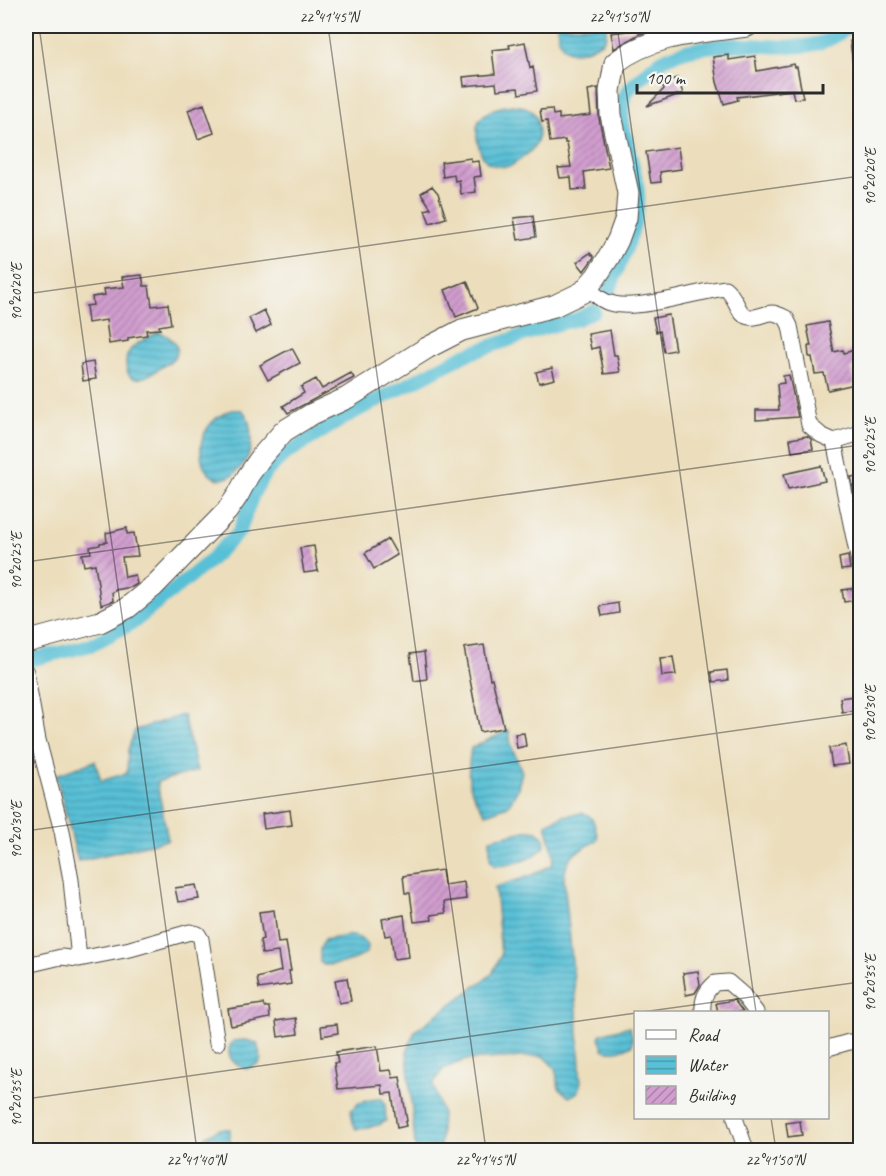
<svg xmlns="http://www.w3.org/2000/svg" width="886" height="1176" font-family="Caveat,sans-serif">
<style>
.water{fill:url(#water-rules);stroke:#427680;stroke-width:1.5}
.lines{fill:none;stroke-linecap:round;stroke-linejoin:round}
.canal{stroke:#59c0d6;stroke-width:14}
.building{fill:url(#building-hatch)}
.street-casing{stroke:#484641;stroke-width:17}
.secondary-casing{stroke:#484641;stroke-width:23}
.street{stroke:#fff;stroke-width:15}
.secondary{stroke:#fff;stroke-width:21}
.ticks{fill:none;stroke:#2b2b2b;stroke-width:1.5;stroke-opacity:0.45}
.neatline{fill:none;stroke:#2b2b2b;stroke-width:2}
.ticks-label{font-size:15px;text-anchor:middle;fill:#2b2b2b}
</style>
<defs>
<pattern id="water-rules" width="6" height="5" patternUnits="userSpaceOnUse" patternTransform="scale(1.5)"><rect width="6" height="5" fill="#59c0d6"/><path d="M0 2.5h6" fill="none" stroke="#4a9cae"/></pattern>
<pattern id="building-hatch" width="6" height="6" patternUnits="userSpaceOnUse" patternTransform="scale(1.5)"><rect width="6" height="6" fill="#d19ecf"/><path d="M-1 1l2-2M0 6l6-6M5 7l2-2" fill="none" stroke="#aa81a8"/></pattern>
</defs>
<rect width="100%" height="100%" fill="#f6f6f2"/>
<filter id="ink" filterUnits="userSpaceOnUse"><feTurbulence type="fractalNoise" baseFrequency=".0167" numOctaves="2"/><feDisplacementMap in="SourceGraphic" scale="12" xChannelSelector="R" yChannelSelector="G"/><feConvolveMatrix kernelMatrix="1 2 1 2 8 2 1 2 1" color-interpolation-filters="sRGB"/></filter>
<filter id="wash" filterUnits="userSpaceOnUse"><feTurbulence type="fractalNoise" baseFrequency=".008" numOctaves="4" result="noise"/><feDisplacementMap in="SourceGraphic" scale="24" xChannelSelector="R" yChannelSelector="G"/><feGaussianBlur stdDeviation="1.35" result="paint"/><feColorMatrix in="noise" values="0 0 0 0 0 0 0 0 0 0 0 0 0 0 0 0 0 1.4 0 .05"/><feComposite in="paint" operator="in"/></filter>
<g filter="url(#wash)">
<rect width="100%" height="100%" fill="#ecdebc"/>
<path class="water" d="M557 26H606V35L603 41C580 56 559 60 557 26Z
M513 105C517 106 523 106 527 108 541 114 541 137 534 147 528 155 518 161 511 166 503 167 494 167 487 162 478 153 472 127 482 117 490 108 502 106 513 105Z
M159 332C168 335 182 345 175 356 172 361 165 365 160 368 148 377 126 389 126 362 126 345 147 339 159 332Z
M232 410H242C251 418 251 433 251 445 250 455 246 462 239 469 205 506 177 429 232 410Z
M183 715 197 771 157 782 168 840 78 861 56 775 95 761 101 781 127 773 128 750 135 730Z
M509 730 511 745 522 772 517 791 508 806 486 814C467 790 466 778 471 748Z
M583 813C595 816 595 828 598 839 576 856 568 848 564 879L577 1011 581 1086 577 1093 569 1097 559 1088 555 1068 543 1056 465 1060 443 1069 433 1084 442 1113 440 1150H418L415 1145 407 1052 415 1031 492 974 501 955 495 887 530 876 552 865 554 856 546 824 563 816Z
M529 830 538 831 544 839 545 846C533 860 512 865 495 866L490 859V839Z
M347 936C357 935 363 938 368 946L367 952C355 961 339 965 324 965L320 962V949L324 940Z
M626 1027H630L633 1040 632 1045C624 1050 612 1054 603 1049L599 1037 601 1034Z
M246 1040 257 1043 261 1059 259 1064 246 1069C233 1065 223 1054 233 1041Z
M376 1099H382L385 1103 386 1121 379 1125 356 1129 353 1125 351 1110 359 1103Z
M220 1129H230V1143L224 1150H205L201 1148 206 1136Z"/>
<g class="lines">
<path class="canal" d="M608 294C618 267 632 239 637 211 645 177 612 125 626 94 629 87 637 82 642 77 647 72 653 66 659 62 679 50 707 46 730 45 770 43 817 58 848 26
M26 661 91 645 134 622 206 564 239 532 253 494 265 473 284 455 349 415 465 355 544 328 577 319 594 311"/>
</g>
<g id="blocks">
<path class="building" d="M633 26H655V29L639 34 614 49 611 33 634 30Z
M861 39V71L854 72 850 41Z
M525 42 530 68 533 67 537 91 519 94 518 88 497 90 496 83 464 86 463 77 495 74 492 50 510 48 509 45Z
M729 55V60L755 56 757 71 794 64 795 67H797L803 98 794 99 792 90 737 97 738 100 724 104 717 82 713 57Z
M677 78 683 93 647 106 664 89 662 83Z
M598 88 599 118 609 168 584 172 586 189 572 190 571 177 560 178 558 168 571 167 567 143H565V140L550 142 547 121 542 122 540 110 552 109 553 115 559 114V119L591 115 588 90Z
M204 104 214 133 198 139 188 110Z
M678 147 681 169 660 172 661 182 651 183 646 152Z
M471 158V162L479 161 481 176 474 177 476 192 461 194 459 180 455 181 454 175 443 177 441 162Z
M432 186 438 193 446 218 430 223 425 210 431 208 421 193Z
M533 216 536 237 518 240 514 218Z
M590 253 594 257 584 271 577 262Z
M142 275 144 286H149L152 306 168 304 171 324 159 326 160 329 146 330 147 335 128 338V341L109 344 106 320 88 323 86 306 93 305 92 297 105 295 104 289 124 287 122 277Z
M467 281 478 308 456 317 445 290Z
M264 310 271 325 256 333 249 318Z
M669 315 675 350 664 352 660 331 656 332 653 318Z
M828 322 834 352 843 350 844 353 861 348V366L851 368 855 384 828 390 824 373 815 374 812 357H809L808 346H811L807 326Z
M610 330 614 355H617L620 372 604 374 599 347 591 349 588 334Z
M292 348 300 363 268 380 260 365Z
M93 362 96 379 83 381 81 364Z
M552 368 555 379 539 383 536 372Z
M351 373 354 378 288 413 283 406 304 393 301 387 316 379 322 389Z
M789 375 798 417 756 420V410H779L777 384 784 383 783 376Z
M807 436 811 439 813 449 792 452 790 439Z
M821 466 825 481 788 489 784 474Z
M861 476V491L854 492 851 477Z
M127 528V534L134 533 138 556 122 557 125 577 135 575 137 584 132 587 115 590V591L112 592 113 601 101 605 95 564 84 566 82 554 91 553 90 547 100 545V543L107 542 106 533Z
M388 539 397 555 374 569 365 553Z
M314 546 318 571 304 573 300 548Z
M848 556 850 569 841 570 839 558Z
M856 588 858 600 844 602 842 590Z
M618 603 619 613 602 616 600 606Z
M484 645 490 679 492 678 504 728 480 732 464 648Z
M424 652 427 679 414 681 410 654Z
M673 657 676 675 662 676 660 658Z
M727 670 728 680 713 682 711 672Z
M861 695V710L842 712 840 698Z
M524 733 526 746 517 748 515 734Z
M846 745 849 764 832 766 829 748Z
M290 810 292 825 264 829 262 814Z
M442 870 444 885 464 882 466 899 444 902 446 913 431 915 432 920 414 922 410 893H405L403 876Z
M196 885 199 899 178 902 175 888Z
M274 910 278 943 286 942 291 971H289L291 984 259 989 257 978 281 971 278 952 262 954 260 940 263 939 259 912Z
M404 915 409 957 394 959 391 935 385 936 382 919Z
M698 971 700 985 695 993 686 995 683 973Z
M347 978 351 1001 339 1003 335 980Z
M734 1000 743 1012H718L716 1003Z
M263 1004 264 1007H269L270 1018 231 1026 228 1009Z
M296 1018 298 1034 278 1037 276 1021Z
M337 1024 338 1033 322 1036 321 1026Z
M377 1046 381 1071 391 1070 393 1078 400 1077 407 1121 405 1122 406 1126 397 1128 392 1093 383 1094 382 1085 338 1089 334 1063H338L336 1052Z
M800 1121 802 1135 788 1137 786 1123Z"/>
</g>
</g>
<g filter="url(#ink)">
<use href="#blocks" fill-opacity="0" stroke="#484641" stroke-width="1.5"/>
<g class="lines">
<defs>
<path id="street" d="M588 286C595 295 602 302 614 304 641 310 696 292 725 288 736 297 737 310 744 315 753 321 763 313 772 313 776 313 782 316 786 318L790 326 809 425 821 435 834 441 860 433
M834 441 860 567
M26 672 38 740 62 831 71 880 79 959 130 949 190 932 198 934 201 939 217 1043
M26 991 27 965 61 957 79 959
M703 1012C702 999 705 992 715 983L728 982 743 995 756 1012
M828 1048 849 1042H860
M735 1118 746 1150"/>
<path id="secondary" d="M26 642 100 622 127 608 154 586 227 511 238 495 248 476 262 456 284 431 312 414 347 398 427 348 462 330 554 306 583 292 596 277 609 257 618 240 626 218 628 193 611 115 610 91 615 63C651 34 703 32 747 26"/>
</defs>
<use href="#street" class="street-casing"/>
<use href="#secondary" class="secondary-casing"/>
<use href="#street" class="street"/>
<use href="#secondary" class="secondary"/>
</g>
</g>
<path class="ticks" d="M39 26 197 1150M328 26 486 1150M617 26 756 1012M26 294 860 176M26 562 860 445M26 831 860 713M642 1012 860 982M26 1099 636 1013M771 1118 776 1150"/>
<rect width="886" height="1176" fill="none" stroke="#f6f6f2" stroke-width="66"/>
<rect x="634" y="1011" width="195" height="108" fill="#f6f6f2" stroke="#a5a5a2" stroke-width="1.5"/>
<rect x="646" y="1030" width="30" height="9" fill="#ffffff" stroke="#a5a5a2" stroke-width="1.5"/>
<text x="688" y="1041" font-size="18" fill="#2b2b2b">Road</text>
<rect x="646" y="1056" width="30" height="18" fill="url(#water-rules)" stroke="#a5a5a2" stroke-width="1.5"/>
<text x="688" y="1071" font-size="18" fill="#2b2b2b">Water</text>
<rect x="646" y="1086" width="30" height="18" fill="url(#building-hatch)" stroke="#a5a5a2" stroke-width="1.5"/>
<text x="688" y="1101" font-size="18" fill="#2b2b2b">Building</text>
<path d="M637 84v9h186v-9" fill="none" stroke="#2b2b2b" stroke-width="3"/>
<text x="646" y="84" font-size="18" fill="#2b2b2b" stroke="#f6f6f2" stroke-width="4.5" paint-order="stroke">100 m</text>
<rect x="33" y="33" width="820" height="1110" class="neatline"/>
<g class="ticks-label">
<text x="329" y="22">22°41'45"N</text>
<text x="619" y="22">22°41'50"N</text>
<text transform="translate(870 177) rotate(-90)" y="5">90°20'20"E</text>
<text transform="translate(16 292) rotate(-90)" y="5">90°20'20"E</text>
<text transform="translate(870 446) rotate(-90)" y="5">90°20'25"E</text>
<text transform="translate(16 561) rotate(-90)" y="5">90°20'25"E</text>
<text transform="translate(870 714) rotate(-90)" y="5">90°20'30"E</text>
<text transform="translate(16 830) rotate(-90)" y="5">90°20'30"E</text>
<text transform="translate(870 983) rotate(-90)" y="5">90°20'35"E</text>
<text transform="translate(16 1098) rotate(-90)" y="5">90°20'35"E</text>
<text x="196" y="1165">22°41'40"N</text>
<text x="485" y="1165">22°41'45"N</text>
<text x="775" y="1165">22°41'50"N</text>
</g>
</svg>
